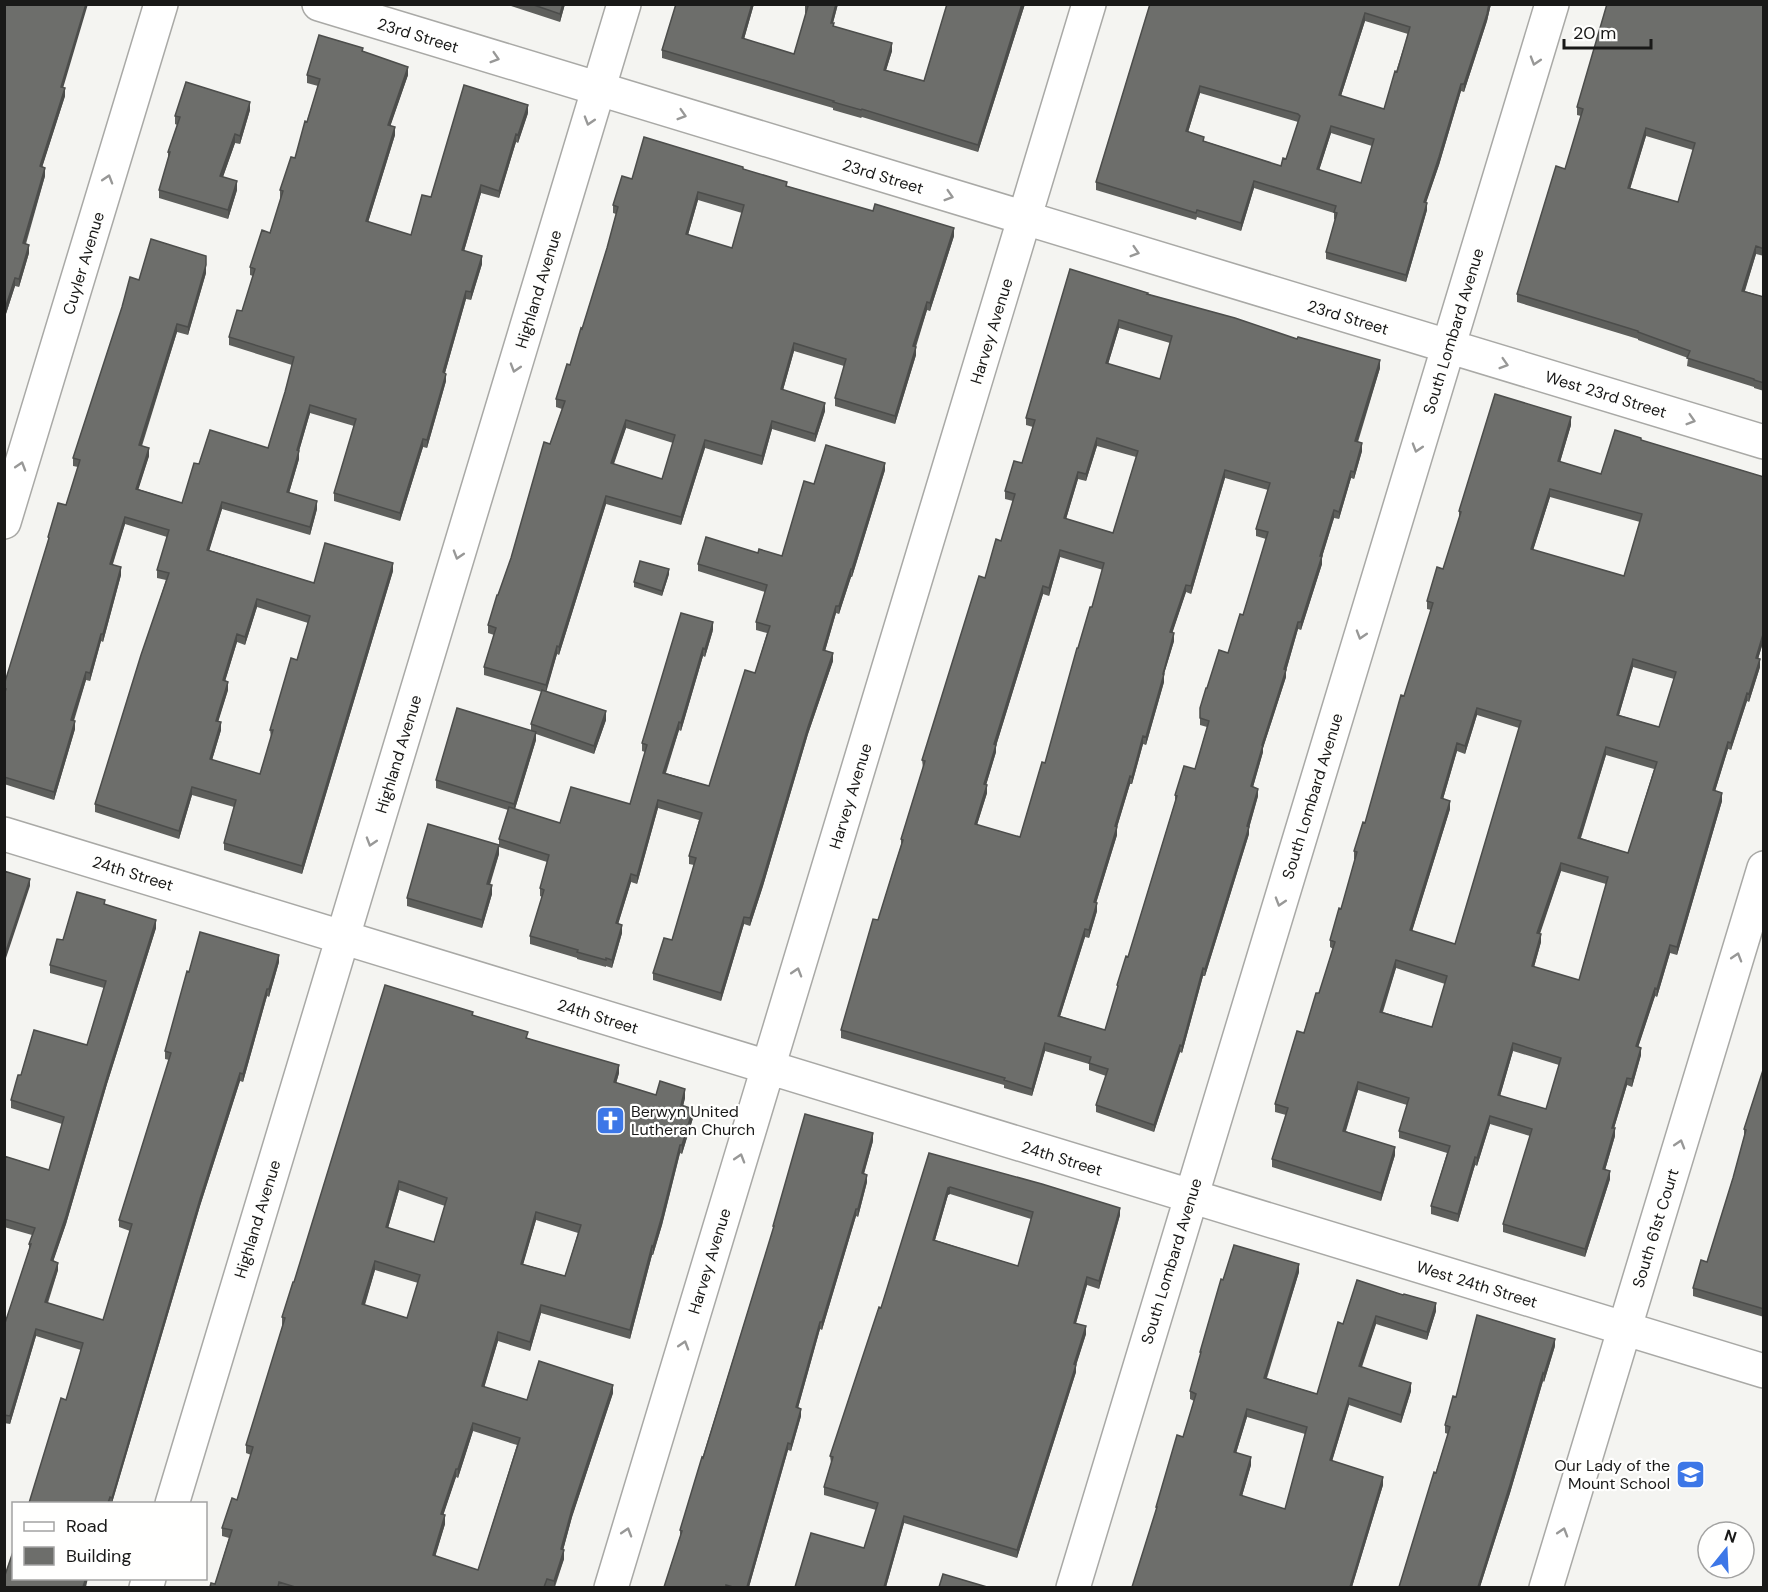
<svg xmlns="http://www.w3.org/2000/svg" width="1768" height="1592" font-family="'DM Sans',sans-serif">
<style>
.lines{fill:none;stroke-linecap:round;stroke-linejoin:round}
.minor-casing{stroke:#a9a9a6;stroke-width:36}
.minor{stroke:#fff;stroke-width:33}
.wall{fill:#5e5f5c;fill-rule:evenodd}
.shaded-wall{fill:#4c4d4b}
.building{fill:#6d6e6b;stroke:#4c4d4b;stroke-width:1.5;fill-rule:evenodd}
.oneway{stroke:#989897}
.labels{text-anchor:middle;stroke-width:4.5;stroke-linejoin:round;paint-order:stroke}
.street-label{font-size:16px;fill:#191918;stroke:#fffffe}
.poi-label{font-size:16px;fill:#191918;stroke:#fffffe;text-anchor:start}
</style>
<rect width="100%" height="100%" fill="#f4f4f1"/>
<g class="lines">
<defs>
<path id="minor" d="M319 4 1764 442
M4 522 161 4
M4 834 1764 1371
M172 1504 624 4
M146 1588 149 1578
M611 1588 1089 4
M1073 1588 1552 4
M1546 1588 1764 868"/>
</defs>
<use href="#minor" class="minor-casing"/>
<use href="#minor" class="minor"/>
</g>
<path class="wall" d="M4 4 63 88 65 96 42 167 45 176 26 244 29 253 19 287 15 286 4 320Z
M505 4H565L560 22Z
M676 4H754L744 39 794 54 806 13H805V4H838L833 23 834 26 892 51 886 70 924 81 1025 4 978 152 862 117 861 118 833 110V108L662 58V50Z
M1150 4H1491L1487 21 1464 92 1461 91 1439 165 1426 202 1427 210 1406 282 1326 259V252L1335 220 1334 219V213L1254 188 1241 231 1197 217 1196 220 1096 190V182ZM1365 21 1408 34 1384 109 1341 96ZM1200 93 1298 122 1286 159 1281 166 1204 141 1188 132ZM1331 133 1372 146 1361 183 1319 170Z
M1764 4V256L1756 254 1745 291 1764 297V391L1754 388V387L1687 366 1688 358 1638 340V339L1517 302V294L1565 169 1581 116 1577 115V107ZM1646 136 1693 150 1678 202 1630 188Z
M363 51 408 75 390 126 395 135 368 222 411 235 431 197 528 113 518 143 516 142 499 198 481 193 464 251 482 264 471 300 466 299 445 373 446 381 435 420 427 448 423 447 400 521 334 501V493L354 426 310 413 299 451V459L289 493 317 509 310 535 222 509 209 550 314 583 393 571 302 874 224 850V843L234 807 192 795 179 839 95 812V804L166 580 157 578V570L167 537 125 524 113 564 121 575 103 642 101 641 90 681 86 680 74 721 75 729 54 800 4 784V685L48 544V537L66 505 78 467 73 466V458L139 280 206 273 188 335 177 332 142 446 149 456 138 489 182 503 199 464 268 448 285 392 292 365 229 345V337L242 311 253 276 250 275V267L270 233 281 198H280V190L295 158 318 86 307 83V75ZM257 607 308 623 297 660 270 730 271 738 260 774 212 760 221 730 218 721 228 690 225 681 237 642 245 645Z
M250 110 240 144 235 143 223 177 237 190 228 219 159 198V190L168 159V152L177 125 175 124V116Z
M743 169 787 186 954 236 930 311 927 310 916 347V355L895 424 835 406V398L844 366 794 351 783 390 825 411 815 442 772 429 762 465 705 448 681 525 606 504 559 655 557 654 546 691 606 720 594 754 536 734V740L515 809 560 823 630 804 645 752 642 751V743L713 630 705 657 703 656 681 731 679 730 666 773 709 786 755 673 767 633 756 630V622L765 592 698 571V564L758 553 782 556 814 484 885 470 852 577H851L839 614 836 613 825 651 833 661 808 734 763 886 750 926 744 924 721 1001 653 980V973L672 940 694 865 689 864V856L699 820 658 808 637 884 631 882 618 924 622 933 612 968 606 966V967L577 959V958L530 944V936L542 897 540 896V888L547 862 499 847V854L490 885 492 894 482 928 407 906V898L499 845V839L508 810 436 788V780L531 730V724L542 692 484 675V667L494 635 488 633V625L562 409 556 407V399L570 365 582 329 607 248 616 214 613 213V205L632 179ZM698 200 742 213 732 248 688 235ZM626 428 673 443 662 479 614 464Z
M1070 269 1380 368 1358 442 1362 451 1354 479 1351 478 1339 519 1334 518 1322 557V564L1301 630 1298 629 1286 671V677L1263 748V752L1253 787 1258 796 1249 828V834L1205 976H1203L1182 1053 1180 1052 1154 1132 1096 1112V1105L1106 1076 1089 1070V1064L1045 1051 1032 1096 1004 1088V1085L841 1038V1030L878 920 901 845V839L923 768 922 760 985 578 1001 541 1013 501 1005 499V491L1022 463 1033 427 1026 425V418ZM1119 328 1170 343 1160 379 1108 364ZM1097 446 1136 457 1113 533 1066 519 1078 479 1086 481ZM1225 478 1268 490 1256 529V536L1266 539 1243 615 1228 653 1207 688 1200 708V725L1207 727 1195 769 1175 795V802L1128 957 1117 985V991L1105 1030 1060 1016 1085 937 1089 938 1097 911 1096 903 1117 835V827L1130 784H1132L1143 744 1146 745 1164 682V674L1174 641 1172 633 1186 592 1191 594ZM1060 557 1103 570 1045 763 1020 837 977 825 987 793 986 785 996 752V746L1043 594 1049 596Z
M1571 425 1560 462 1601 474 1641 440 1764 477V639L1758 659 1760 667 1749 702 1747 701 1731 750 1728 749 1715 791 1722 801 1677 955 1670 953 1657 997 1655 996 1638 1047 1641 1055 1632 1087 1627 1085 1614 1128 1615 1136 1605 1170 1610 1179 1585 1257 1503 1232V1224L1530 1136 1490 1124 1477 1166 1475 1165 1458 1222 1431 1214V1206L1447 1153 1399 1138V1131L1407 1105 1358 1090 1346 1131 1395 1155 1381 1201 1272 1167V1159L1286 1115 1275 1112V1104L1319 993 1333 949 1330 947V940L1341 909 1355 859H1354V851L1365 823 1431 610 1427 609V601L1443 569 1459 519V511ZM1550 497 1640 522 1624 576 1533 550ZM1633 667 1674 679 1659 727 1619 715ZM1477 715 1519 728 1455 944 1412 931 1450 809 1443 799 1457 751 1465 754ZM1606 755 1654 769 1628 853 1581 838ZM1561 871 1606 884 1579 980 1534 967 1541 942 1540 934ZM1396 968 1445 984 1432 1027 1383 1012ZM1513 1051 1559 1065 1546 1109 1500 1096Z
M669 574 662 596 634 587V582Z
M105 904 156 928 107 1084 66 1224 53 1261 58 1270 48 1303 103 1320 130 1231 119 1227V1220L169 1060 165 1059V1051L189 972 279 962 269 997 267 996 243 1082 240 1081 200 1206 112 1503H29L66 1400 81 1350 36 1336 10 1424 4 1423V1326L29 1250V1244L32 1235 4 1227V1156L49 1170 62 1124 11 1108V1100L21 1075 87 1045 88 1043 104 988 50 973V965L63 940Z
M473 1015 528 1038 619 1073 616 1083 656 1095 685 1098 683 1106 693 1118 682 1154 680 1153 662 1225 653 1255H652L630 1339 541 1313 530 1351 498 1341 484 1387 527 1400 613 1393 572 1517 563 1550 564 1559 555 1587H210L215 1584 229 1538 222 1536V1528L237 1500 251 1455 246 1453V1445L283 1326H282V1317L294 1282ZM399 1190 445 1206 434 1242 388 1228ZM536 1220 578 1233 565 1276 523 1264ZM375 1270 418 1283 407 1318 365 1305ZM473 1431 517 1445 478 1570 435 1556 445 1524 443 1515 456 1477 458 1478Z
M1764 1067V1317L1693 1296V1288L1707 1262 1733 1178 1744 1137V1129Z
M873 1141 864 1174 867 1182 858 1217 856 1216 822 1330 820 1329 798 1408 801 1416 791 1451 788 1450 749 1587H664L680 1537V1530L773 1230V1226Z
M929 1153 1120 1215 1099 1289 1087 1285 1076 1323 1086 1334 1076 1365V1372L1017 1558 904 1523 886 1587H795L864 1548 876 1510 824 1495V1487L831 1463 830 1456 881 1308ZM950 1194 1031 1219 1018 1266 935 1240 948 1195Z
M1299 1272 1267 1378 1317 1394 1343 1324 1357 1280 1436 1311 1427 1340 1376 1324 1362 1367 1411 1391 1401 1423 1349 1405 1332 1461 1383 1485 1352 1587 1156 1511V1507L1183 1437 1194 1401 1190 1399V1391L1200 1358V1352L1223 1280ZM1247 1417 1305 1434 1285 1509 1242 1496 1251 1465 1236 1453Z
M1555 1346 1544 1382 1543 1381 1510 1493 1480 1587H1399L1448 1434 1445 1433V1425L1456 1397Z"/>
<path class="shaded-wall" d="M86 4H88L61 95V87Z
M563 4H565L560 22V14Z
M752 4H754L742 46V38Z
M836 4H838L831 30V23Z
M1022 4H1025L978 152V145Z
M1489 4H1491L1487 21 1464 92V84Z
M1365 13V21L1339 102V95Z
M892 43V51L884 77V70Z
M408 67V75L388 133V125Z
M1461 84V91L1439 165 1424 209V202Z
M1200 86V93L1186 139V131Z
M65 88V96L40 174V166Z
M250 102V110L240 144V136Z
M528 105V113L518 143V135Z
M1331 126V133L1317 177V169Z
M395 127V135L366 229V221Z
M1646 128V136L1628 196V188Z
M235 134V143L220 185V176Z
M516 134V142L499 198V191Z
M45 168V176L23 251V243Z
M237 181V190L228 219V210Z
M1254 181V188L1241 231V223Z
M481 185V193L462 258V250Z
M698 192V200L686 242V234Z
M1427 203V210L1406 282V275Z
M954 228V236L930 311V303Z
M29 245V253L19 287V279Z
M1756 246V254L1742 299V291Z
M482 256V264L471 300V292Z
M206 265V273L188 335V327Z
M15 278V286L4 320V312Z
M466 291V299L443 380V372Z
M927 302V310L913 354V346Z
M1119 320V328L1106 371V363Z
M177 324V332L139 453V445Z
M794 343V351L781 397V389Z
M916 347V355L895 424V416Z
M1380 360V368L1355 449V441Z
M446 374V381L427 448V440Z
M825 403V411L815 442V434Z
M310 405V413L297 458V450Z
M1571 417V425L1558 469V461Z
M626 420V428L611 471V463Z
M772 421V429L762 465V456Z
M1097 438V446L1086 481V474Z
M423 439V447L400 521V513Z
M705 440V448L681 525V517Z
M1362 443V451L1354 479V472Z
M149 448V456L136 497V489Z
M299 451V459L287 500V492Z
M885 463V470L852 577V569Z
M1225 470V478L1191 594V586Z
M1351 471V478L1339 519V512Z
M1078 472V479L1064 526V518Z
M1550 489V497L1531 557V549Z
M606 496V504L559 655V647Z
M317 501V509L310 535V527Z
M222 502V509L207 558V550Z
M1334 510V518L1322 557V564L1301 630V622Z
M125 517V524L110 572V564Z
M1060 550V557L1049 596V588Z
M393 563V571L302 874V866Z
M121 567V575L103 642V634Z
M669 569V574L662 596V591Z
M851 569V577L839 614V606Z
M1186 585V592L1170 640V632Z
M1043 586V594L996 746V752L984 792V784L994 744Z
M257 599V607L245 645V637Z
M836 606V613L823 658V650Z
M713 622V630L705 657V649Z
M1298 622V629L1286 671V677L1263 748V752L1251 794V786L1262 745Z
M1764 631V639L1756 666V658Z
M1174 633V641L1164 674V682L1146 745V737Z
M101 634V641L90 681V673Z
M237 634V642L223 688V680Z
M557 646V654L546 693V685Z
M703 648V656L681 731V723Z
M833 653V661L808 734 763 886 750 926V918L808 727Z
M1633 659V667L1617 722V715Z
M1760 659V667L1749 702V694Z
M86 672V680L71 728V720Z
M228 682V690L216 729V721Z
M1747 693V701L1731 750V743Z
M1477 708V715L1465 754V746Z
M606 711V720L594 754V746Z
M75 721V729L54 800V792Z
M221 722V730L210 767V759Z
M679 722V730L663 780V773Z
M536 732V740L514 812V804Z
M1143 736V744L1132 784V777Z
M1728 742V749L1713 798V790Z
M1457 743V751L1441 806V798Z
M1606 747V755L1578 846V838Z
M1130 776V784L1115 834V826Z
M987 785V793L975 831V824Z
M192 787V795L179 839V831Z
M1258 789V796L1249 828V834L1205 976V969Z
M1722 793V801L1677 955V947Z
M658 800V808L637 884V876Z
M1450 801V809L1410 938V930Z
M1117 827V835L1094 910V902Z
M499 845V854L487 892V884Z
M1561 863V871L1537 941V933Z
M631 874V882L616 931V923Z
M30 879V886L4 964V957Z
M492 885V894L482 928V920Z
M1097 903V911L1089 938V930Z
M744 917V924L721 1001V993Z
M156 920V928L107 1084 66 1224 51 1268V1260Z
M622 925V933L612 968V960Z
M1085 929V937L1058 1023V1016Z
M1541 934V942L1532 974V966Z
M1670 945V953L1657 997V989Z
M279 955V962L269 997V989Z
M1396 960V968L1380 1019V1012Z
M1203 968V976L1182 1053V1046Z
M1655 988V996L1636 1054V1046Z
M267 989V996L243 1082V1074Z
M1045 1043V1051L1032 1096V1089Z
M1513 1043V1051L1498 1103V1095Z
M1180 1045V1052L1154 1132V1125Z
M1641 1048V1055L1632 1087V1079Z
M619 1065V1073L614 1091V1082Z
M240 1073V1081L200 1206 112 1503V1498L200 1199Z
M1627 1078V1085L1612 1135V1128Z
M1358 1082V1090L1343 1139V1131Z
M685 1089V1098L681 1114V1105Z
M693 1109V1118L682 1154V1145Z
M1490 1116V1124L1477 1166V1158Z
M1615 1128V1136L1603 1177V1169Z
M873 1133V1141L862 1180V1173Z
M680 1145V1153L662 1225 653 1255V1247Z
M1395 1147V1155L1381 1201V1193Z
M1475 1157V1165L1458 1222V1214Z
M1610 1171V1179L1585 1257V1249Z
M867 1175V1182L858 1217V1209Z
M399 1181V1190L386 1235V1227Z
M950 1187V1194L948 1195 933 1247V1240L948 1188Z
M1120 1208V1215L1099 1289V1281Z
M856 1209V1216L822 1330V1322Z
M536 1212V1220L521 1272V1264Z
M652 1246V1255L630 1339V1330Z
M375 1261V1270L362 1313V1304Z
M58 1263V1270L45 1309V1302Z
M1299 1264V1272L1264 1385V1378Z
M1087 1277V1285L1074 1330V1323Z
M1436 1303V1311L1427 1340V1332Z
M541 1305V1313L530 1351V1342Z
M1376 1316V1324L1359 1374V1366Z
M820 1322V1329L796 1415V1407Z
M1086 1326V1334L1074 1372V1364Z
M36 1329V1336L10 1424V1416Z
M498 1332V1341L482 1395V1386Z
M1555 1339V1346L1544 1382V1374Z
M1076 1365V1372L1017 1558V1550Z
M1543 1373V1381L1510 1493 1480 1587H1478Z
M1411 1383V1391L1401 1423V1415Z
M613 1385V1393L572 1517 561 1558V1549L572 1509Z
M1349 1398V1405L1330 1468V1460Z
M801 1409V1416L791 1451V1444Z
M1247 1409V1417L1234 1460V1452Z
M473 1423V1431L458 1478V1469Z
M788 1443V1450L749 1587H747Z
M1251 1457V1465L1240 1503V1495Z
M456 1469V1477L441 1522V1514Z
M1383 1477V1485L1352 1587H1350Z
M445 1515V1524L433 1564V1555Z
M904 1516V1523L886 1587H884Z
M564 1550V1559L554 1587V1581Z
M86 1578H88L86 1587H83Z"/>
<path class="building" d="M4 4H86L61 87 65 88 40 166 45 168 23 243 29 245 19 279 15 278 4 312Z
M531 4H563L560 14Z
M676 4H752L742 38 794 54 808 6 805 5V4H836L831 23H834L833 26 892 43 884 70 924 81 947 4H1022L978 145 862 109 861 110 833 102 834 101 662 50Z
M1150 4H1489L1487 14 1464 84H1461L1439 157 1424 202 1427 203 1406 275 1326 252 1337 213 1334 212 1336 206 1254 181 1241 223 1197 210 1196 213 1096 182ZM1365 13 1410 27 1397 72 1395 71 1384 109 1339 95ZM1200 86 1298 114 1300 116 1286 159 1283 158 1281 166 1203 141 1204 137 1186 131ZM1331 126 1374 139 1361 183 1317 169Z
M1607 4H1764V249L1756 246 1742 291 1764 297V383L1754 380V379L1687 358 1690 351 1638 332V331L1517 294 1556 166 1565 169 1583 109 1577 107ZM1646 128 1695 143 1678 202 1628 188Z
M319 35 363 48 362 51 408 67 388 125 395 127 366 221 411 235 422 195 431 197 464 85 528 105 518 135 516 134 499 191 481 185 462 250 482 256 471 292 466 291 443 372 446 374 435 412 427 440 423 439 400 513 334 493 356 419 310 405 297 450 299 451 287 492 317 501 310 527 222 502 207 550 314 583 325 543 393 563 302 866 224 843 236 800 192 787 179 831 95 804 141 655 169 573 157 570 169 530 125 517 110 564 121 567 103 634H101L90 673 86 672 71 720 75 721 54 792 4 777V695L6 689 4 688V685L49 538 48 537 58 503 66 505 80 460 73 458 122 307 130 277 139 280 151 239 206 256V265L188 327 177 324 139 445 149 448 136 489 182 503 194 463 199 464 210 430 268 448 285 392 294 357 229 337 237 310 242 311 255 269 250 267 262 230 270 233 283 191 280 190 291 157 295 158 305 121 307 122 320 79 307 75ZM257 599 310 616 297 660 291 658 270 730H273L260 774 210 759 221 722 216 721 228 682 223 680 237 634 245 637Z
M186 82 250 102 240 136 235 134 220 176 237 181 228 210 159 190 170 152H168L180 117 175 116Z
M644 137 743 167V169L787 182 786 186 873 211 875 204 954 228 930 303 927 302 913 346 916 347 895 416 835 398 846 359 794 343 781 389 825 403 815 434 772 421 762 456 705 440 681 517 606 496 559 647 557 646 546 685 484 667 496 628 488 625 497 595H498L511 558 544 442 550 444 565 401 556 399 567 364 570 365 581 328 582 329 607 248 618 207 613 205 622 176 632 179ZM698 192 744 205 732 248 686 234ZM626 420 675 435 662 479 611 463Z
M1070 269 1148 293 1147 294 1235 318 1297 339 1298 337 1380 360 1355 441 1362 443 1354 472 1351 471 1339 512 1334 510 1320 556H1322L1301 622H1298L1284 669 1286 670 1262 745H1263L1251 786 1258 789 1247 826 1249 827 1205 969 1203 968 1182 1046 1180 1045 1154 1125 1096 1105 1108 1069 1089 1063 1091 1057 1045 1043 1032 1089 1004 1080 1005 1078 841 1030 873 919 878 920 895 865 903 840 901 839 925 761 922 760 979 576 985 578 996 539 1001 541 1015 494 1005 491 1014 461 1022 463 1035 420 1026 418ZM1119 320 1172 336 1160 379 1106 363ZM1097 438 1138 451 1113 533 1064 518 1078 472 1086 474ZM1225 470 1270 483 1256 529 1268 532 1243 615 1240 614 1228 653 1219 650 1207 688H1206L1200 708V718L1209 721 1195 769 1184 766 1175 795 1177 796 1128 957 1126 956 1117 985 1118 986 1105 1030 1058 1016 1085 929 1089 930 1097 903 1094 902 1117 827 1115 826 1130 776 1132 777 1143 736 1146 737 1164 674H1163L1174 633 1170 632 1186 585 1191 586ZM1060 550 1104 563 1092 607H1090L1078 648H1077L1045 763 1042 762 1020 837 975 824 987 785 984 784 996 745 994 744 1043 586 1049 588Z
M1495 394 1571 417 1558 461 1601 474 1615 430 1641 438V440L1764 477V631L1756 658 1760 659 1749 694 1747 693 1731 743 1728 742 1713 790 1722 793 1677 947 1670 945 1657 989 1655 988 1636 1046 1641 1048 1632 1079 1627 1078 1612 1128H1615L1603 1169 1610 1171 1585 1249 1503 1224 1532 1129 1490 1116 1477 1158 1475 1157 1458 1214 1431 1206 1450 1146 1399 1131 1409 1098 1358 1082 1343 1131 1395 1147 1381 1193 1272 1159 1288 1108 1275 1104 1297 1031 1304 1033 1316 993H1319L1335 942 1330 940 1339 908 1341 909 1357 852 1354 851 1363 822 1365 823 1401 695 1404 696 1433 603 1427 601 1437 567 1443 569 1461 512 1459 511ZM1550 489 1642 514 1624 576 1531 549ZM1633 659 1676 672 1659 727 1617 715ZM1477 708 1521 721 1455 944 1410 930 1450 801 1441 798 1457 743 1465 746ZM1606 747 1657 762 1628 853 1578 838ZM1561 863 1608 877 1579 980 1532 966 1541 934 1537 933ZM1396 960 1447 976 1432 1027 1380 1012ZM1513 1043 1561 1058 1546 1109 1498 1095Z
M826 445 885 463 852 569H851L839 606H836L823 650 833 653 808 727 763 878 750 918 744 917 721 993 653 973 664 938 672 940 696 858 689 856 702 813 658 800 637 876 631 874 616 923 622 925 612 960 606 958V960L577 952 578 950 530 936 544 890 540 888 549 855 499 839 509 807 560 823 571 787 630 804 647 745 642 743 681 613 713 622 705 649 703 648 681 723 679 722 663 773 709 786 745 670 755 673 770 626 756 622 767 585 698 564 706 537 758 553 759 549 782 556 804 481 814 484Z
M640 561 669 569 662 591 634 582Z
M542 690 606 711 594 746 531 724Z
M457 708 536 732 514 804 436 780Z
M428 824 499 845 487 884 492 885 482 920 407 898Z
M4 871 30 879 4 957Z
M77 892 105 900 104 904 156 920 107 1077 66 1216 51 1260 58 1263 45 1302 103 1320 132 1224 119 1220 171 1053 165 1051 187 971 189 972 200 932 279 955 269 989H267L243 1074 240 1073 200 1199 112 1498 110 1497 108 1503H29L61 1398 66 1400 83 1343 36 1329 10 1416 4 1415V1326L31 1244H29L35 1228 4 1219V1156L49 1170 64 1117 11 1100 18 1075H21L34 1030 87 1045 106 981 50 965 57 939 63 940Z
M385 985 473 1012 472 1015 528 1032 526 1038 619 1065 614 1082 656 1095 660 1081 685 1089 681 1105 693 1109 682 1145H680L662 1216 653 1247 652 1246 630 1330 541 1305 530 1342 498 1332 482 1386 527 1400 539 1361 613 1385 572 1509 561 1549 564 1550 554 1581 547 1579 544 1587H295L279 1582 278 1587H210L211 1583 215 1584 232 1530 222 1528 232 1498 237 1500 253 1447 246 1445 285 1318 282 1317 293 1282H294ZM399 1181 447 1198 434 1242 386 1227ZM536 1212 581 1225 565 1276 521 1264ZM375 1261 420 1275 407 1318 362 1304ZM473 1423 520 1438 478 1570 433 1555 445 1515 441 1514 456 1469H458Z
M1764 1067V1309L1693 1288 1701 1260 1707 1262 1733 1178 1746 1130 1744 1129Z
M805 1114 873 1133 862 1173 867 1175 858 1209H856L822 1322H820L796 1407 801 1409 791 1444 788 1443 747 1587H733L726 1585V1587H664L682 1531 680 1530 702 1457 703 1458 774 1226H773Z
M929 1153 1042 1184 1120 1208 1099 1281 1087 1277 1074 1323 1086 1326 1074 1364 1076 1365 1017 1550 904 1516 884 1587H795L811 1533 864 1548 878 1503 824 1487 833 1457 830 1456 879 1307 881 1308ZM950 1187 1033 1212 1018 1266 933 1240 948 1188Z
M1234 1245 1299 1264 1264 1378 1317 1394 1338 1322 1343 1324 1357 1280 1403 1295 1404 1294 1436 1303 1427 1332 1376 1316 1359 1366 1411 1383 1401 1415 1349 1398 1330 1460 1383 1477 1350 1587H1132L1157 1507H1156L1177 1435 1183 1437 1196 1394 1190 1391 1201 1352H1200L1221 1279 1223 1280ZM1247 1409 1307 1427 1285 1509 1240 1495 1251 1457 1234 1452Z
M1477 1315 1555 1339 1544 1374 1543 1373 1510 1485 1478 1587H1399L1434 1472 1436 1473 1450 1427 1445 1425 1453 1396 1456 1397Z
M14 1549V1578H86L83 1587H4V1578Z
M943 1574 987 1587H939Z"/>
<defs><path id="oneway-chevron" d="M-2-3.5L2.5 0L-2 3.5" fill="none" stroke-width="1.6" stroke-linecap="round" stroke-linejoin="round" transform="scale(1.5)"/></defs>
<g class="oneway">
<use href="#oneway-chevron" transform="translate(495 58) rotate(17)"/>
<use href="#oneway-chevron" transform="translate(1535 61) rotate(107)"/>
<use href="#oneway-chevron" transform="translate(682 115) rotate(17)"/>
<use href="#oneway-chevron" transform="translate(589 121) rotate(107)"/>
<use href="#oneway-chevron" transform="translate(108 179) rotate(-73)"/>
<use href="#oneway-chevron" transform="translate(949 196) rotate(17)"/>
<use href="#oneway-chevron" transform="translate(1135 252) rotate(17)"/>
<use href="#oneway-chevron" transform="translate(1504 364) rotate(17)"/>
<use href="#oneway-chevron" transform="translate(515 368) rotate(107)"/>
<use href="#oneway-chevron" transform="translate(1691 420) rotate(17)"/>
<use href="#oneway-chevron" transform="translate(1417 448) rotate(107)"/>
<use href="#oneway-chevron" transform="translate(21 466) rotate(-73)"/>
<use href="#oneway-chevron" transform="translate(458 555) rotate(107)"/>
<use href="#oneway-chevron" transform="translate(1361 635) rotate(107)"/>
<use href="#oneway-chevron" transform="translate(371 842) rotate(107)"/>
<use href="#oneway-chevron" transform="translate(1280 902) rotate(107)"/>
<use href="#oneway-chevron" transform="translate(1737 957) rotate(-73)"/>
<use href="#oneway-chevron" transform="translate(797 972) rotate(-73)"/>
<use href="#oneway-chevron" transform="translate(1680 1144) rotate(-73)"/>
<use href="#oneway-chevron" transform="translate(740 1158) rotate(-73)"/>
<use href="#oneway-chevron" transform="translate(684 1345) rotate(-73)"/>
<use href="#oneway-chevron" transform="translate(627 1532) rotate(-73)"/>
<use href="#oneway-chevron" transform="translate(1563 1532) rotate(-73)"/>
</g>
<defs>
<symbol id="church-square" viewBox="-11 -11 22 22"><rect x="-9" y="-9" width="18" height="18" rx="4" fill="#3d77e7" stroke="#fffffe"/><path d="M-1.2-6h2.4v3.5h3.3v2.4h-3.3V6h-2.4V-.1h-3.3v-2.4h3.3Z" fill="#fff"/></symbol>
<symbol id="school-square" viewBox="-11 -11 22 22"><rect x="-9" y="-9" width="18" height="18" rx="4" fill="#3d77e7" stroke="#fffffe"/><path d="M0-5L7-2L0 1L-7-2ZM-4 1L0 2.5L4 1V4Q0 6-4 4Z" fill="#fff"/></symbol>
</defs>
<g fill-rule="evenodd">
<use href="#church-square" x="594" y="1104" width="33" height="33"/>
<use href="#school-square" x="1674" y="1458" width="33" height="33"/>
</g>
<g class="labels">
<g class="street-label">
<text transform="translate(418 35) rotate(17)" y="6">23rd Street</text>
<text transform="translate(883 176) rotate(17)" y="6">23rd Street</text>
<text transform="translate(83 263) rotate(-73)" y="6">Cuyler Avenue</text>
<text transform="translate(538 289) rotate(-73)" y="6">Highland Avenue</text>
<text transform="translate(1348 317) rotate(17)" y="6">23rd Street</text>
<text transform="translate(991 331) rotate(-73)" y="6">Harvey Avenue</text>
<text transform="translate(1453 331) rotate(-73)" y="6">South Lombard Avenue</text>
<text transform="translate(1606 394) rotate(17)" y="6">West 23rd Street</text>
<text transform="translate(398 754) rotate(-73)" y="6">Highland Avenue</text>
<text transform="translate(850 796) rotate(-73)" y="6">Harvey Avenue</text>
<text transform="translate(1312 796) rotate(-73)" y="6">South Lombard Avenue</text>
<text transform="translate(133 873) rotate(17)" y="6">24th Street</text>
<text transform="translate(598 1016) rotate(17)" y="6">24th Street</text>
<text transform="translate(1062 1158) rotate(17)" y="6">24th Street</text>
<text transform="translate(257 1219) rotate(-73)" y="6">Highland Avenue</text>
<text transform="translate(1655 1228) rotate(-73)" y="6">South 61st Court</text>
<text transform="translate(709 1261) rotate(-73)" y="6">Harvey Avenue</text>
<text transform="translate(1171 1261) rotate(-73)" y="6">South Lombard Avenue</text>
<text transform="translate(1477 1284) rotate(17)" y="6">West 24th Street</text>
</g>
<g class="poi-label">
<text x="631" y="1117">Berwyn United<tspan x="631" dy="18">Lutheran Church</tspan></text>
<text x="1670" y="1471" text-anchor="end">Our Lady of the<tspan x="1670" dy="18">Mount School</tspan></text>
</g>
</g>
<rect width="1768" height="1592" fill="none" stroke="#191918" stroke-width="12"/>
<rect x="12" y="1502" width="195" height="78" fill="#fffffe" stroke="#a3a3a2" stroke-width="1.5"/>
<rect x="24" y="1522" width="30" height="9" fill="#ffffff" stroke="#a3a3a2" stroke-width="1.5"/>
<text x="66" y="1532" font-size="18" fill="#191918">Road</text>
<rect x="24" y="1547" width="30" height="18" fill="#6d6e6b" stroke="#a3a3a2" stroke-width="1.5"/>
<text x="66" y="1562" font-size="18" fill="#191918">Building</text>
<g transform="translate(1726 1550) rotate(18)"><circle r="28" fill="#fffffe" stroke="#a3a3a2" stroke-width="1.5"/>
<path d="M0-4.5L10 22L0 15L-10 22Z" fill="#3d77e7"/>
<text y="-9" font-size="16" font-weight="bold" text-anchor="middle" fill="#191918">N</text>
</g>
<path d="M1564 39v9h87v-9" fill="none" stroke="#191918" stroke-width="3"/>
<text x="1573" y="39" font-size="18" fill="#191918" stroke="#fffffe" stroke-width="4.5" paint-order="stroke">20 m</text>
</svg>
